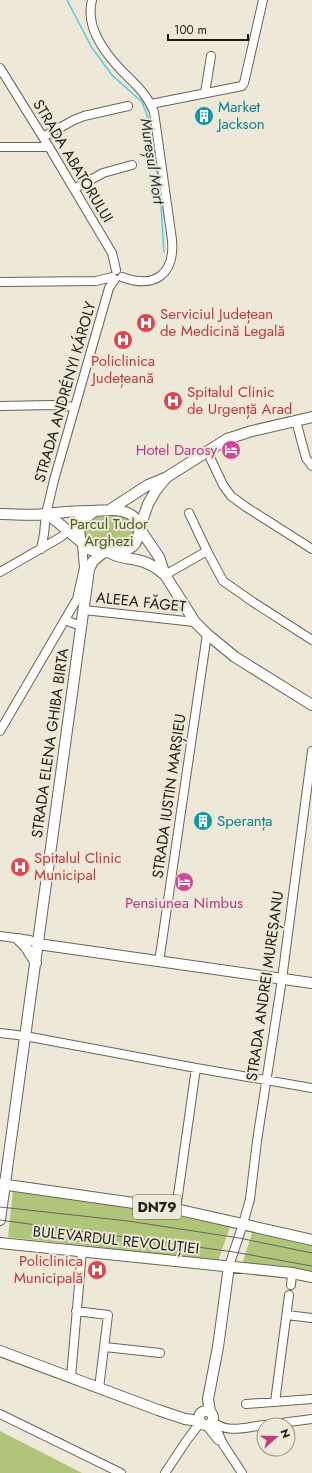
<svg xmlns="http://www.w3.org/2000/svg" width="312" height="1473" font-family="Jost,sans-serif">
<style>
.green{fill:#afc67a}
.lines{fill:none;stroke-linecap:round;stroke-linejoin:round}
.stream{stroke:#52cce6;stroke-width:1.5}
.minor-casing{stroke:#696557;stroke-width:10}
.major-casing{stroke:#696557;stroke-width:12}
.minor{stroke:#fff;stroke-width:8}
.major{stroke:#fff;stroke-width:10}
.tram{stroke:#69665c;stroke-width:1}
.labels{text-anchor:middle;stroke-width:4;stroke-linejoin:round;paint-order:stroke}
.shield{fill:#ede8d8;stroke:#5c5950;stroke-width:1}
.shield-label{font-size:14px;font-weight:bold;fill:#1e1c16}
.culture-label{font-size:15px;fill:#0d838f;stroke:#ede8d8;text-anchor:start}
.street-label{font-size:15px;fill:#1e1c16;stroke:#ede8d8}
.health-label{font-size:15px;fill:#be3a42;stroke:#ede8d8;text-anchor:start}
.hotel-label{font-size:15px;fill:#b23c85;stroke:#ede8d8;text-anchor:end}
.park-label{font-size:15px;fill:#4b5b1f;stroke:#ede8d8}
.water-label{font-size:16px;font-style:italic;fill:#1d3237;stroke:#ede8d8}
</style>
<rect width="100%" height="100%" fill="#ede8d8"/>
<path class="green" d="M115 516C137 517 136 527 130 544 116 549 102 549 88 545L83 537 84 526 93 517Z
M13 1190 172 1212 231 1224 218 1261 8 1237Z
M253 1230 312 1244V1273L242 1264Z
M0 1431 82 1473H0Z"/>
<g class="lines">
<path class="stream" d="M67 0 92 48 112 75 142 102 146 112 150 126 160 190 164 252"/>
<defs>
<path id="minor" d="M92 0C85 27 104 52 122 71 135 84 147 94 154 112L172 240C175 275 154 289 122 277
M0 68 49 147 112 253 116 270
M205 93 211 56
M151 104 242 86 244 83 263 0
M43 137 74 120 84 116 128 106
M0 147H49
M74 189 103 173 132 165
M0 282 96 281 112 277
M0 406 53 405 75 407
M296 421 306 458 312 466
M207 451 223 485 231 496 246 507 312 549
M189 513 207 551 223 581 253 602 312 640
M41 549 44 534 46 514 54 480 109 288 115 279
M0 572 61 537 72 528 84 511
M165 575 207 551
M84 610 195 622
M65 620 81 626
M0 731 77 599 84 568 82 544
M0 936 30 940 38 944
M159 962 207 634
M0 1033 25 1036 196 1068 312 1088
M176 1209 196 1068
M229 1266 243 1224 250 1199 257 1141 282 979 312 751
M291 1285 292 1273
M76 1311 108 1315 99 1388
M287 1315 312 1318
M105 1347 160 1353
M71 1377 82 1251
M275 1402 289 1295
M246 1404 312 1399
M0 1414 121 1473
M213 1422C228 1434 246 1427 264 1425
M211 1423 216 1428 223 1444 242 1473
M266 1425 312 1419
M207 1426 218 1440
M165 1473 187 1440 200 1423"/>
<path id="major" d="M111 509 148 485 167 477 227 439 252 431 312 417
M0 514C15 514 32 516 46 514 62 512 76 511 92 511 107 511 124 506 136 519 140 524 141 530 138 536 137 541 134 546 130 548 120 555 94 553 85 547 73 533 82 519 95 511
M46 514 55 520 81 542
M140 527 148 504 156 490 166 478
M140 529 159 557 165 575
M112 554C120 558 128 558 137 560 148 562 157 568 165 575L195 622 207 634 235 657 312 705
M18 939 26 947 36 963
M38 944 312 983
M0 1184 176 1209 312 1240
M0 1220 89 569 93 561 104 552
M0 1243 292 1273 312 1277
M0 1351 158 1410 185 1419 199 1421
M199 1418a7 7 0 1 1 14 0a7 7 0 1 1-14 0Z
M210 1412 208 1399 218 1347 229 1266"/>
</defs>
<use href="#minor" class="minor-casing"/>
<use href="#major" class="major-casing"/>
<use href="#minor" class="minor"/>
<use href="#major" class="major"/>
<path class="tram" d="M0 1207 128 1221 239 1238 312 1253
M0 1220 234 1252 312 1266"/>
</g>
<defs>
<symbol id="building-disc" viewBox="-11 -11 22 22"><circle r="9.5" fill="#0f9aa8" stroke="#ede8d8"/><path d="M-4-6H4V6H1V3H-1V6H-4ZM-2.5-4.3h1.7v1.8h-1.7ZM.8-4.3h1.7v1.8H.8ZM-2.5-1h1.7V.8h-1.7ZM.8-1h1.7V.8H.8Z" fill="#fff"/></symbol>
<symbol id="hospital-disc" viewBox="-11 -11 22 22"><circle r="9.5" fill="#e0444e" stroke="#ede8d8"/><path d="M-5-5h3v3.5h4V-5h3V5h-3V1.5h-4V5h-3Z" fill="#fff"/></symbol>
<symbol id="hotel-disc" viewBox="-11 -11 22 22"><circle r="9.5" fill="#d1479c" stroke="#ede8d8"/><path d="M-6-4.5h1.5V1H6V5H4.5V3h-9V5H-6ZM-4 0a1.8 1.8 0 1 1 3.6 0ZM.5 0V-2.5h3Q6-2.5 6 0Z" fill="#fff"/></symbol>
</defs>
<g fill-rule="evenodd">
<use href="#building-disc" x="193" y="105" width="22" height="22"/>
<use href="#hospital-disc" x="135" y="312" width="22" height="22"/>
<use href="#hospital-disc" x="112" y="329" width="22" height="22"/>
<use href="#hospital-disc" x="162" y="390" width="22" height="22"/>
<use href="#hotel-disc" x="220" y="439" width="22" height="22"/>
<use href="#building-disc" x="192" y="810" width="22" height="22"/>
<use href="#hospital-disc" x="9" y="856" width="22" height="22"/>
<use href="#hotel-disc" x="173" y="871" width="22" height="22"/>
<use href="#hospital-disc" x="86" y="1259" width="22" height="22"/>
</g>
<g class="labels">
<rect class="shield" x="133" y="1195" width="48" height="24" rx="3"/>
<g class="shield-label">
<text x="157" y="1212">DN79</text>
</g>
<g class="culture-label">
<text x="218" y="112">Market<tspan x="218" dy="17">Jackson</tspan></text>
<text x="217" y="826">Speranța</text>
</g>
<g class="street-label">
<text transform="translate(73 161) rotate(59)" y="5">STRADA ABATORULUI</text>
<text transform="translate(65 392) rotate(-74)" y="5">STRADA ANDRÉNYI KÁROLY</text>
<text transform="translate(141 602) rotate(6)" y="5">ALEEA FĂGET</text>
<text transform="translate(50 743) rotate(-82)" y="5">STRADA ELENA GHIBA BIRTA</text>
<text transform="translate(169 796) rotate(-82)" y="5">STRADA IUSTIN MARȘIEU</text>
<text transform="translate(265 986) rotate(-82)" y="5">STRADA ANDREI MUREȘANU</text>
<text transform="translate(116 1240) rotate(6)" y="5">BULEVARDUL REVOLUȚIEI</text>
</g>
<g class="health-label">
<text x="160" y="319">Serviciul Județean<tspan x="160" dy="17">de Medicină Legală</tspan></text>
<text x="123" y="366" text-anchor="middle">Policlinica<tspan x="123" dy="17">Județeană</tspan></text>
<text x="187" y="397">Spitalul Clinic<tspan x="187" dy="17">de Urgență Arad</tspan></text>
<text x="34" y="863">Spitalul Clinic<tspan x="34" dy="17">Municipal</tspan></text>
<text x="83" y="1266" text-anchor="end">Policlinica<tspan x="83" dy="17">Municipală</tspan></text>
</g>
<g class="hotel-label">
<text x="217" y="455">Hotel Darosy</text>
<text x="184" y="908" text-anchor="middle">Pensiunea Nimbus</text>
</g>
<g class="park-label">
<text x="109" y="529">Parcul Tudor<tspan x="109" dy="17">Arghezi</tspan></text>
</g>
<g class="water-label">
<text transform="translate(153 161) rotate(81)" y="6">Mureșul Mort</text>
</g>
</g>
<g transform="translate(276 1437) rotate(70)"><circle r="19" fill="#ede8d8" stroke="#9a968a"/>
<path d="M0-3L7 15L0 10L-7 15Z" fill="#c03d83"/>
<text y="-6" font-size="11" font-weight="bold" text-anchor="middle" fill="#1e1c16">N</text>
</g>
<path d="M168 34v6h80v-6" fill="none" stroke="#1e1c16" stroke-width="2"/>
<text x="174" y="34" font-size="12" fill="#1e1c16" stroke="#ede8d8" stroke-width="3" paint-order="stroke">100 m</text>
</svg>
